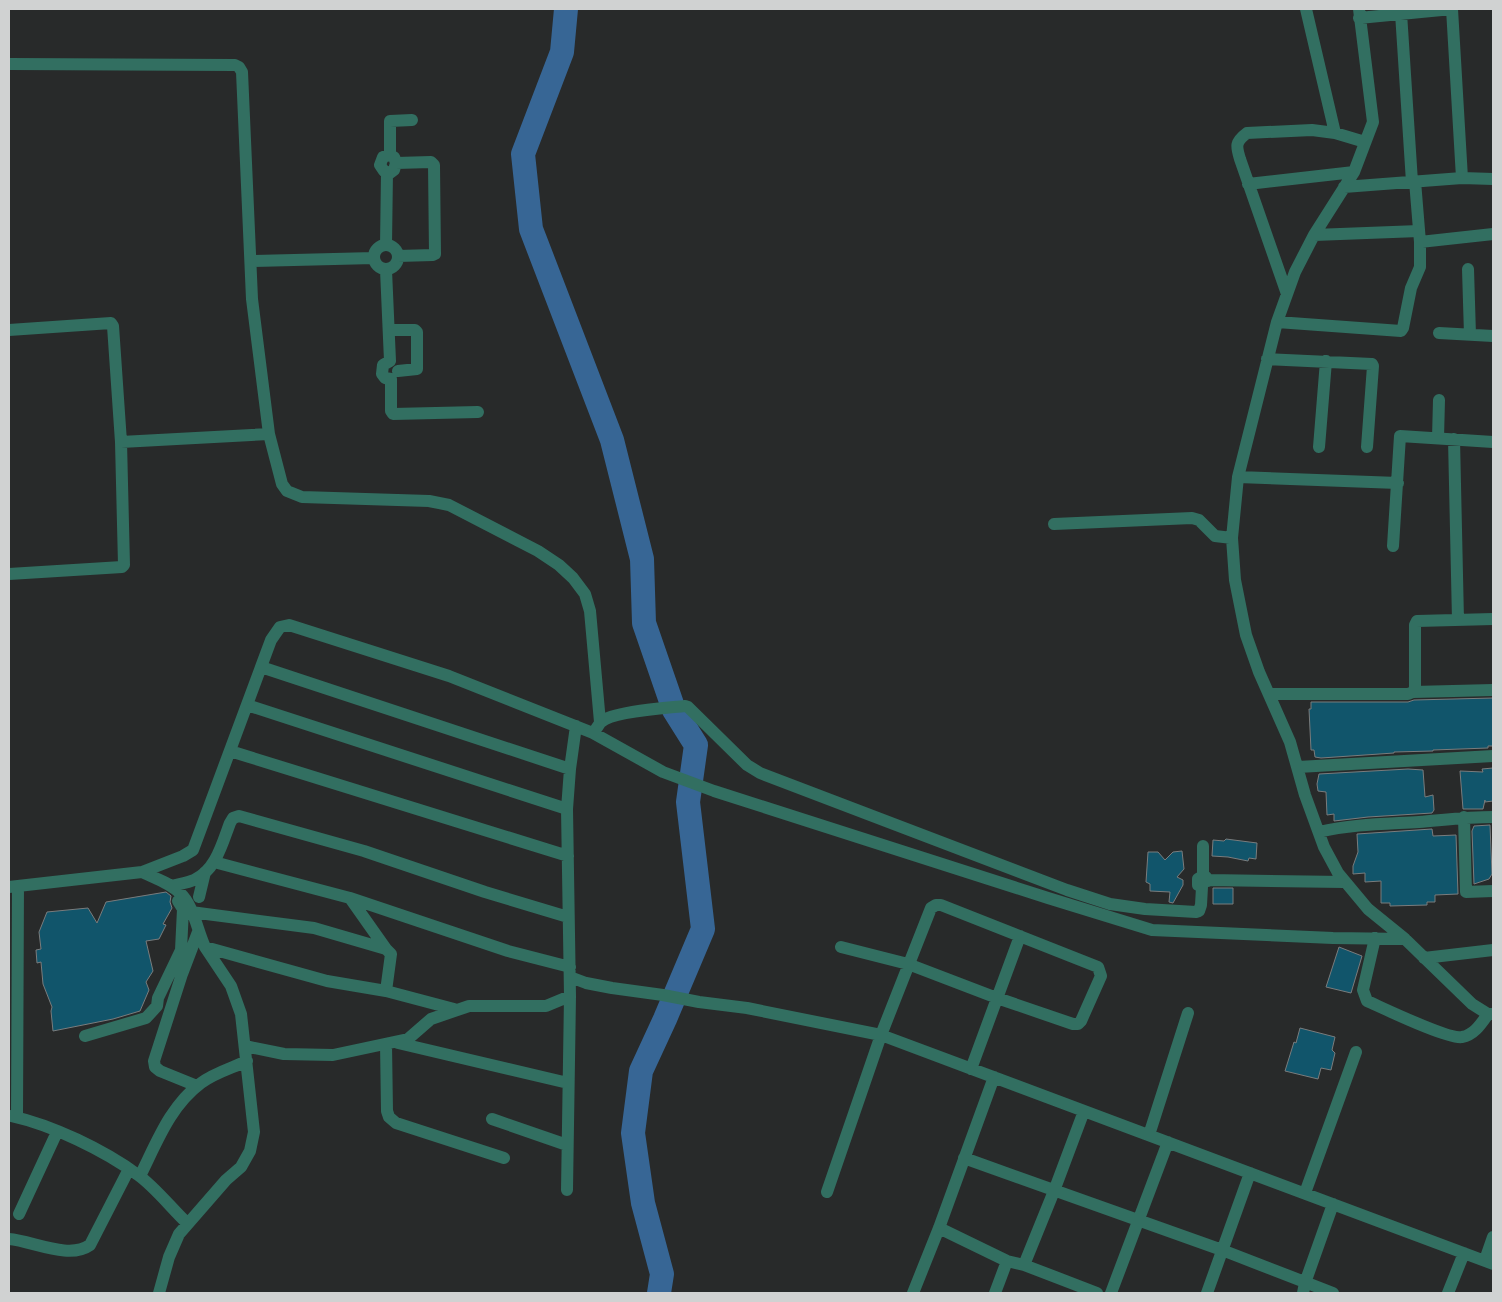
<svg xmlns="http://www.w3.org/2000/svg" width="1502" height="1302" font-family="'Golos Text',sans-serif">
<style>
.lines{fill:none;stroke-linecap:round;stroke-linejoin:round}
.river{stroke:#376695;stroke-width:24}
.building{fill:#11556b;stroke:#797c7d}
.minor{stroke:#326f61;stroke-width:12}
</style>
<rect width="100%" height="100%" fill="#282a2a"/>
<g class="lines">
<path class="river" d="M566 9 562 52 523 154 531 229 612 440 642 559 644 623 674 710 696 745 688 802 703 929 665 1019 641 1071 633 1133 643 1203 662 1274 659 1293"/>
</g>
<path class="building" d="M1493 698V746H1488V748L1433 750V751L1394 752V753L1321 758 1315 757 1314 750H1311L1309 709H1311V702H1408L1414 700Z
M1493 768V801L1485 802V800L1483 809H1463L1460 771 1483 772 1482 769Z
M1408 769 1423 770 1425 797 1433 795 1434 810 1432 813 1368 817 1334 821V814L1327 815 1326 792 1318 791 1317 784 1319 774Z
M1490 825 1492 874 1489 879 1474 884 1472 831 1474 826Z
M1432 829 1433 836 1456 835 1458 894 1435 895V902H1427V905L1390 906V903H1381V881L1365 882V873L1353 874V866L1358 852 1357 834Z
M1226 839 1257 843 1256 859 1249 858 1248 861 1228 857 1212 856 1213 840 1224 841Z
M1182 851 1184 869 1177 877 1183 880V885L1173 903 1169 902 1170 892 1150 891V884L1146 882 1148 852H1158L1165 860 1173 852Z
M1213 888H1233V904H1213Z
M166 892 171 896 170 902 172 908 163 924 166 925 159 939 146 941 153 971 146 982 149 990 140 1011 113 1019 53 1031 51 1011 52 1007 43 984 41 962 37 963 36 950 41 949 39 932 47 912 88 908 97 923 106 902Z
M1339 947 1362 956 1351 993 1326 987Z
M1300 1028 1335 1037 1332 1050 1335 1053 1331 1070 1321 1068 1318 1079 1285 1071 1294 1042 1296 1043Z"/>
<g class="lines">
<path class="minor" d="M1306 9 1335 133
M1359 9 1373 122 1354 172 1314 235 1295 272 1277 322 1238 477 1232 538 1235 580 1246 635 1259 672 1290 742 1305 795 1324 847 1338 873 1368 909 1405 939 1472 1004 1488 1014H1493
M1401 13 1412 182
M1359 18 1452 9 1462 178
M9 64 235 65 239 67 242 72 252 299 269 434 282 484 287 491 302 497 429 501 449 505 538 551 559 565 573 578 585 594 590 611 600 722
M390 155 383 157 380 165 384 171 390 173 394 170 396 163 394 157 390 155V121L412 120
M396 163 431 162 434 165 435 254 433 255 398 256
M1248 184 1354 172
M1344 187 1462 178 1493 179
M1314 235 1419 231
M1420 242 1493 234
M374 257a12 12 0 1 1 24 0a12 12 0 1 1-24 0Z
M386 245 387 172
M251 261 374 258
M1468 269 1470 335
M386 270 390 361
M1287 294 1240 159C1236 146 1235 142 1247 133L1312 130 1335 133 1365 142
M1277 322 1401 331 1403 328 1411 288 1420 267V242L1415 181
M9 330 111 323 113 326 121 442
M389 330H415L417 332V369L398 371
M1439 333 1493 336
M1267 359 1372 364 1373 366 1367 447
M390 361 383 365 382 374 385 378 391 379
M391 379V411L393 414 478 412
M1438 438 1439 400
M1454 439 1458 620
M1319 447 1326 361
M1238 477 1398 483
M1054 524 1192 518 1199 520 1215 536 1232 538
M1393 546 1400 436 1493 442
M9 574 122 567 124 565 121 442 269 434
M261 667 570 769
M1413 692 1493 690
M1269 694H1408L1413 692 1415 688V625L1417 621 1493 619
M247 705 567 809
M596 729C596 729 600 723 601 722 613 711 667 708 685 706L688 707 747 765 760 773 1067 890 1110 904 1145 909 1196 912 1199 911 1201 905 1202 887 1198 885V879L1203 876
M230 751 568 856
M1298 767 1493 756
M1464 817 1466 892 1493 891
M1319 832C1352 824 1386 824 1419 822 1444 820 1468 817 1493 817
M1203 846V876L1206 877 1208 881
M214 862 350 898 508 951 570 967
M142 872C155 878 170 883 180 893 194 906 197 930 205 947L327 981 386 991 454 1009
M1208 880 1344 882
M171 886C178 884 187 883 194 880 216 870 222 844 230 823L233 818 239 816 364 851 485 892 568 917
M9 887 142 872 183 856 193 850 271 640 280 627 289 625 449 676 593 733 663 772 714 791 1048 898 1152 930 1333 938 1405 939
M199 897 205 872
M350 898 386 949
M191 912 314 928 386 949 391 954 386 991
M1375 938 1363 990 1367 1001C1383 1008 1449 1040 1462 1037 1474 1035 1481 1024 1488 1014
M1424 958 1493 950
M570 977 586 983 612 988 663 995 699 1002 747 1008 881 1035 1493 1264
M85 1036 146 1018 157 1006 158 998 181 950 183 909 178 901
M398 1043 568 1083
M386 1044 387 1111 389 1117 396 1123 504 1158
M245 1046 284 1054 333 1055 408 1039 431 1019 469 1006H546L570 996
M971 1069 1020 936
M197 1086 160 1071 155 1067 154 1061 182 974 198 932
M11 1116C52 1125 104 1150 138 1175 155 1187 172 1209 187 1223
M17 1117 18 886
M492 1119 567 1145
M1149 1135 1188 1013
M964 1158 1222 1250 1333 1293
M140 1176C157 1142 170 1106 201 1083 214 1073 232 1068 247 1061
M567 1190 570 996 567 809 570 769 576 726
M827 1192 881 1035 931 908 936 905H941L1098 967 1101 976 1081 1021 1078 1024H1073L997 998 908 964 841 947
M1305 1193 1356 1052
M19 1214 57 1132
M939 1228 1007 1261 1024 1265 1097 1293
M9 1239C33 1241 69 1260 90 1245L129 1169
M1485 1260 1493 1237
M1024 1265 1054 1191 1084 1111
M159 1293 169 1257 179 1234 226 1180 241 1167 250 1151 254 1132 241 1014 231 986 205 947
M913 1293 939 1228 994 1077
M995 1293 1007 1261
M1111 1293 1168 1142
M1207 1293 1250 1173
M1303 1293 1305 1283 1333 1204
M1448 1293 1464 1253"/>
</g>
<rect width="1502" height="1302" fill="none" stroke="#d0d2d2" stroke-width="20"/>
</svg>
